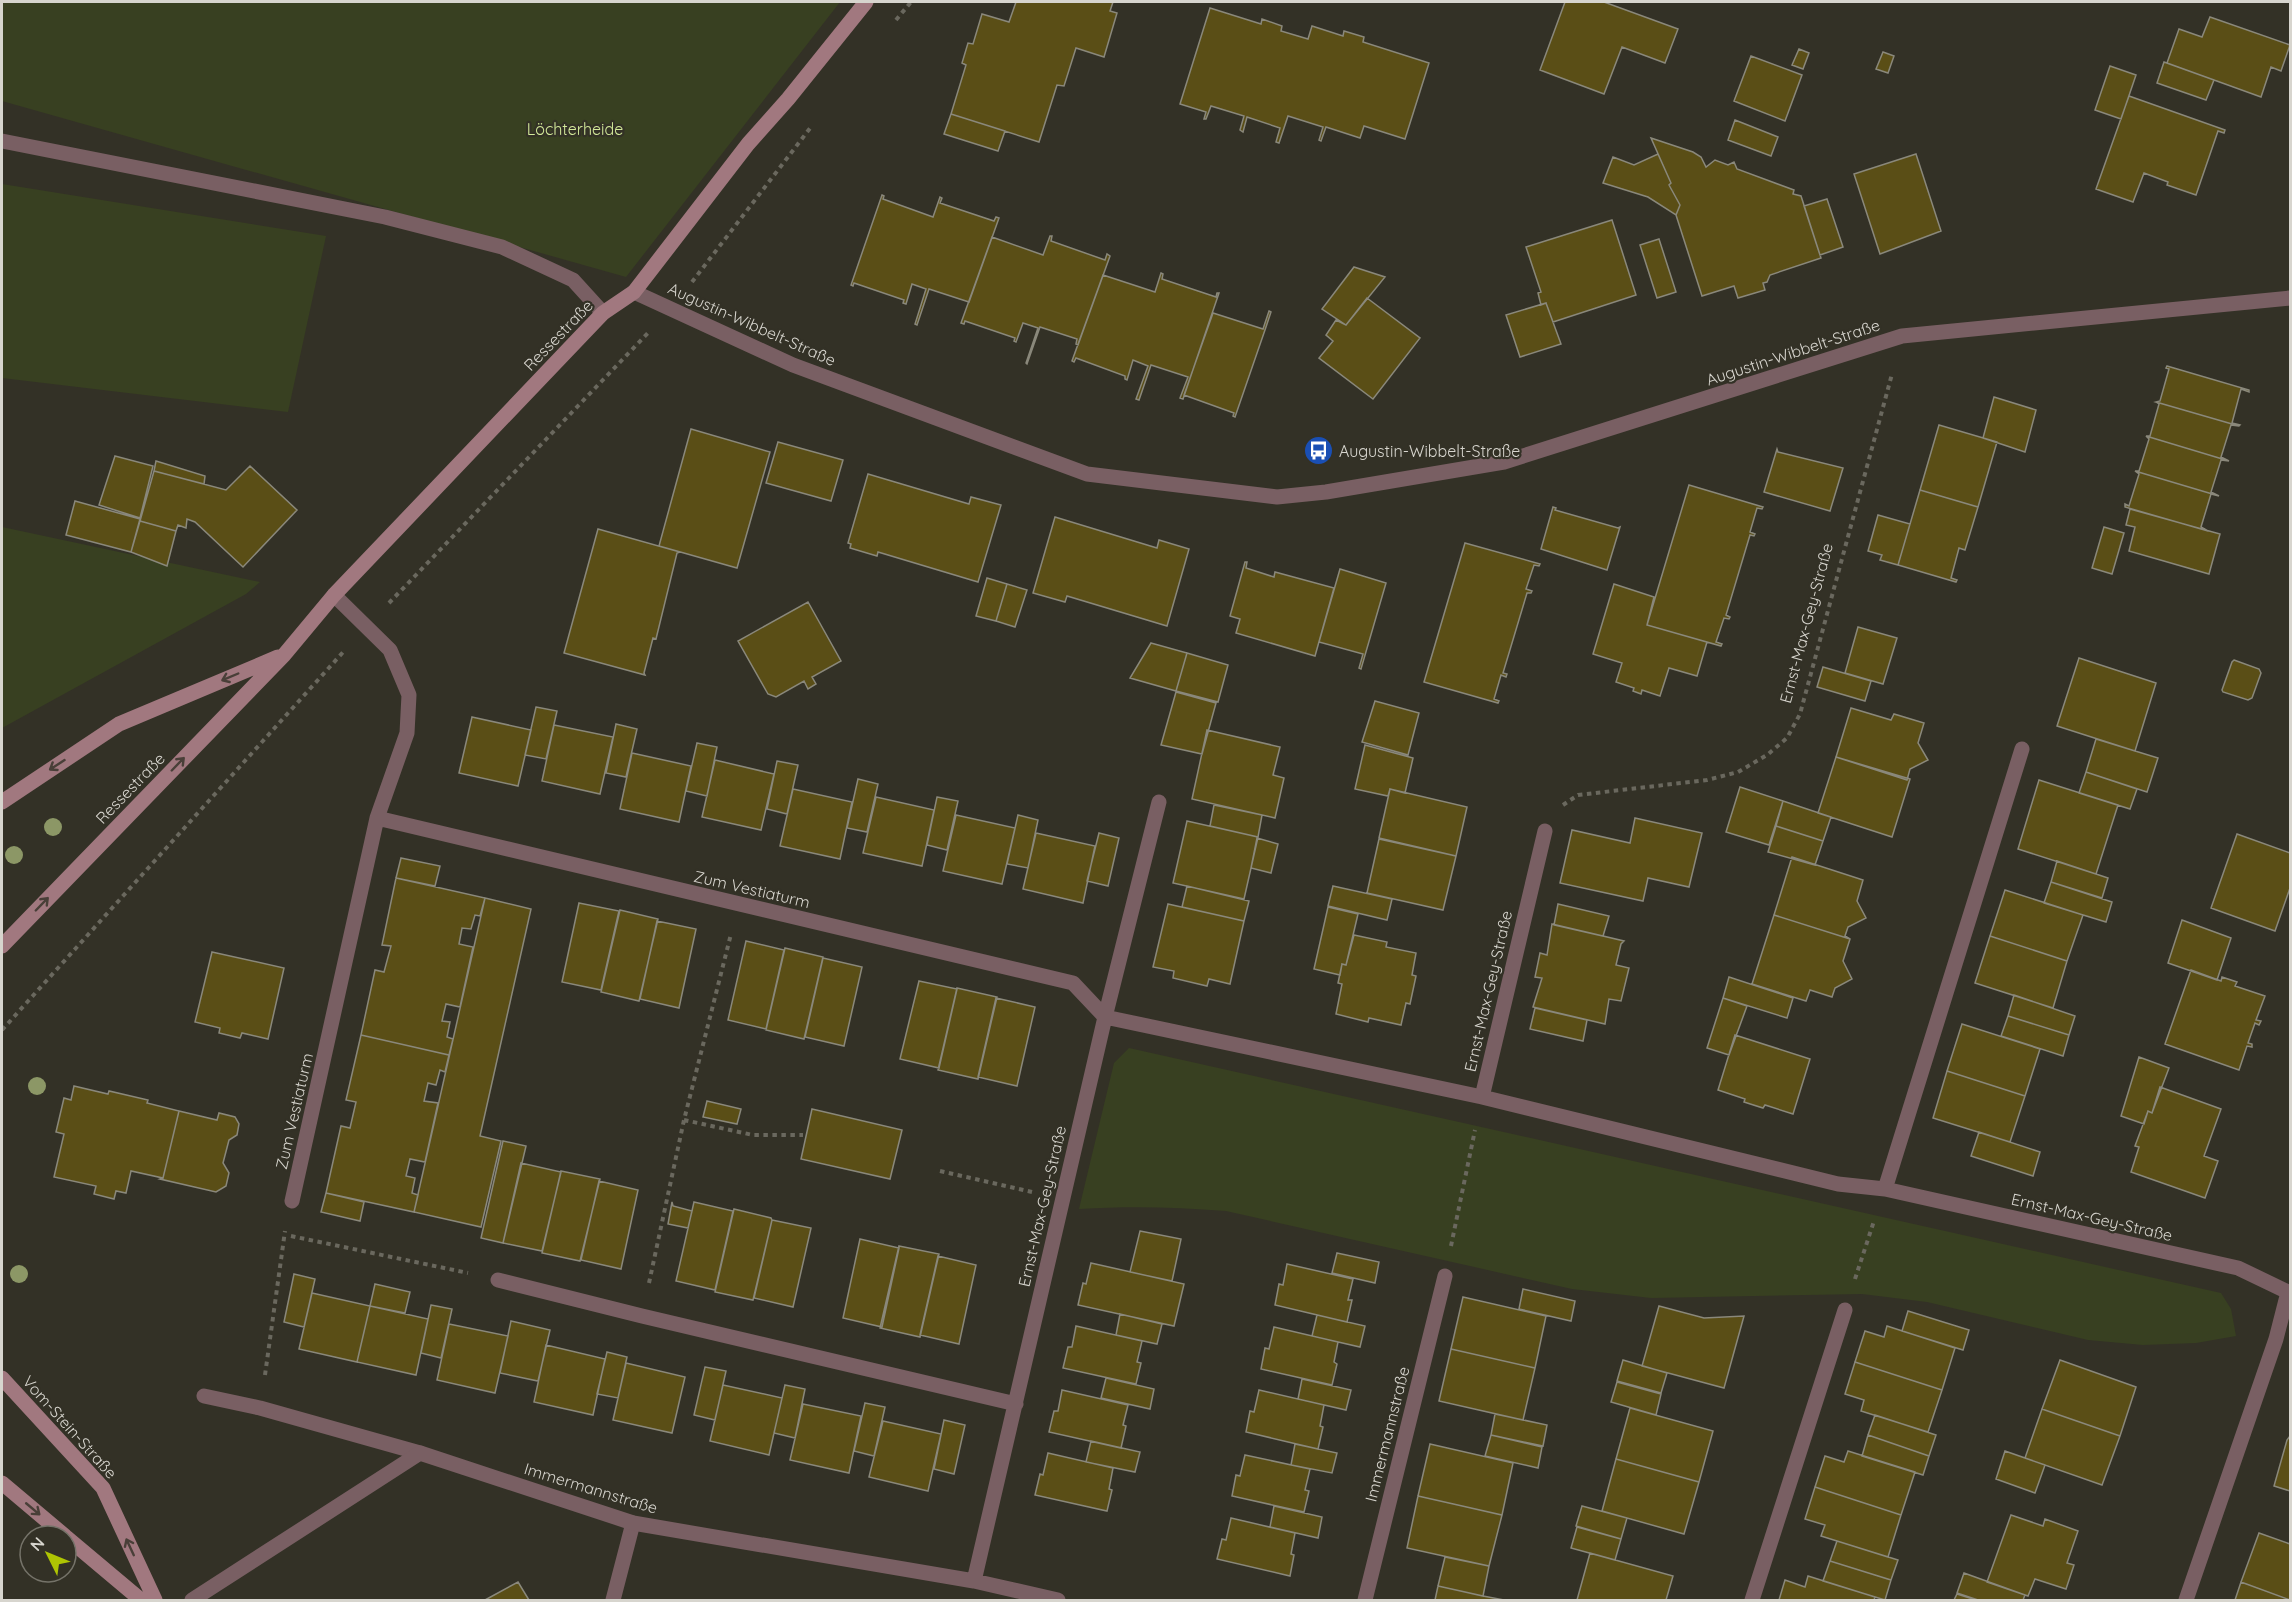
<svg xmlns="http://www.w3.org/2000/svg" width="2292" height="1602" font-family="Quicksand,sans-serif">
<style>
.green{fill:#384021}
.building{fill:#5a4e16;stroke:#8a887b;stroke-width:1.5}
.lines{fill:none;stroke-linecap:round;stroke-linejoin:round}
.path{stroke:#6a685e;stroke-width:4;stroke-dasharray:4.5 4.5;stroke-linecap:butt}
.lane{stroke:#795f63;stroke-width:15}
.street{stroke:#795f63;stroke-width:15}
.secondary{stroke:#a1787f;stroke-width:15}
.tree{fill:#8c9766}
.oneway{stroke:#493f38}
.labels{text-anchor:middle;stroke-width:4.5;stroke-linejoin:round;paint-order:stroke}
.park-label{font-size:16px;fill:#d4ea9a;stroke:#333126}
.street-label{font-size:16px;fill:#d7d5ce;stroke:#333126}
.poi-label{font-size:16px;fill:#d7d5ce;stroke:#333126;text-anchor:start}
</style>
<rect width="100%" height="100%" fill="#333126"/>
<path class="green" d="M2 2H840L626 277 2 101Z
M2 184 326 236 288 412 2 378Z
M2 527 260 582 246 594 2 728Z
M1129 1048 2221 1293 2231 1309 2236 1336 2196 1343 2143 1345 2088 1340 1927 1302 1862 1294 1651 1298 1572 1289 1226 1211C1176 1207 1129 1206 1079 1209L1114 1063Z"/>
<path class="building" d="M1016 2H1113L1110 11 1117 13 1104 57 1076 48 1064 86 1057 85 1039 142 951 114 966 65 962 63 968 43 973 44 982 14 1009 22Z
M1565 2H1604L1678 29 1665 63 1622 47 1604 94 1540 70Z
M1210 8 1261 24 1262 19 1282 26 1281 31 1308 39 1312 26 1343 36 1344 31 1364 37 1363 42 1429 63 1405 139 1364 126 1360 138 1326 127 1321 141 1319 140 1323 127 1288 116 1279 143 1276 142 1280 128 1247 117 1243 132 1240 130 1244 116 1211 106 1206 119H1204L1206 112 1180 104Z
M2210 17 2290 45 2281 71 2271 67 2261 97 2167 63 2179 29 2202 37Z
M1799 49 1809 53 1803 69 1792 65Z
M1883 52 1894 56 1888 73 1876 69Z
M1751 56 1802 75 1785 121 1734 101Z
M2164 62 2214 80 2206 100 2157 83Z
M2110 66 2136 75 2121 119 2095 110Z
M2129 96 2225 130 2224 133 2218 131 2196 195 2167 185 2168 182 2144 173 2133 202 2096 189Z
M951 114 1005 131 998 151 944 134Z
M1735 120 1778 137 1771 156 1728 140Z
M1651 138 1693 152 1701 157 1706 167 1715 160 1728 165 1734 162 1737 169 1794 190 1793 194 1801 196 1821 258 1770 275 1767 282 1763 283 1765 290 1738 298 1734 286 1702 296 1676 215 1680 205 1669 185 1671 183Z
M1658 154 1671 183 1669 185 1680 205 1676 215 1648 197 1603 183 1613 157 1634 165Z
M1916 154 1941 231 1880 254 1854 174Z
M882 195 884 196 883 199 933 217 940 197 942 198 940 203 994 221 996 217 999 218 969 302 929 289 917 325 915 324 926 289 912 284 906 304 903 303 904 300 854 283 853 286 851 285Z
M1827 199 1843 247 1820 255 1804 206Z
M1612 220 1636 295 1553 322 1546 303 1541 305 1538 293 1541 292 1526 247Z
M1050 236H1052L1051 241 1105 260 1107 254 1110 256 1078 345 1076 344 1077 339 1040 327 1027 364 1026 363 1038 328 1023 323 1016 342 1014 341 1015 338 965 321 964 324 961 323 992 237 1043 255Z
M1659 239 1676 292 1657 298 1640 245Z
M1354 267 1385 277 1346 325 1322 309Z
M1161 273 1163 274 1162 279 1216 297 1217 293H1219L1183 399 1180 398 1188 377 1151 365 1139 400 1136 399 1148 366 1133 360 1127 380 1125 379V376L1076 358 1074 362 1072 361 1103 275 1155 292Z
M1367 298 1420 338 1373 399 1319 358 1333 341 1326 335 1336 320 1346 325Z
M1546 303 1561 344 1520 357 1506 315Z
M1269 311 1271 312 1266 327 1235 417 1233 416 1234 413 1184 395 1213 313 1263 329Z
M2167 366 2249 390V392L2241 389 2232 423 2240 425 2239 426 2156 402 2160 401 2169 369 2166 368Z
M1994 397 2036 410 2025 452 1983 438Z
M2156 402 2239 426 2231 425 2221 457 2229 461 2146 436H2150L2159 404Z
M1939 425 1997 442 1978 507 1920 490Z
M691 429 770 452 737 568 659 546Z
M2146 436 2229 461 2221 460 2211 492 2219 496 2135 471H2139L2149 439Z
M778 442 843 460 831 501 766 483Z
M1777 449 1778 452 1843 468 1830 511 1764 492Z
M115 456 153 466 140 518 99 505Z
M156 461 205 476 204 484 154 471Z
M250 466 297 510 243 567 195 522 187 519 186 528 178 525 176 531 140 521 154 471 226 490Z
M2135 471 2219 496 2211 494 2201 527 2208 531 2125 507V504L2129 506 2139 474Z
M868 474 969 504 971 497 1001 505 978 582 878 552 877 556 850 548 851 544 848 543Z
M1689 485 1763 507 1762 509 1757 508 1750 532 1755 534 1754 536 1750 535 1726 615 1730 617 1729 619 1724 618 1716 642 1722 644 1721 646 1647 625Z
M1920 490 1978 507 1965 550 1959 548 1951 578 1957 580 1956 582 1898 565Z
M75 501 140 519 131 552 66 535Z
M1553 507 1556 508 1555 510 1618 528 1620 527 1607 570 1541 549Z
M2130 509 2220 534 2209 574 2129 551 2135 527 2126 525Z
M1878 515 1910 524 1898 565 1880 560 1882 555 1868 551Z
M1055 517 1157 548 1159 540 1189 549 1167 626 1067 596 1065 602 1033 593Z
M140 521 176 531 167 566 131 552Z
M2104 527 2124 533 2112 574 2092 568Z
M598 529 680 552 677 553 656 639 653 638 644 673 645 675 564 653Z
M1465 543 1540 564 1539 566 1534 565 1526 589 1532 591 1531 593H1527L1503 673 1507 674 1506 677 1501 675 1494 699 1499 701 1498 703 1424 682Z
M1245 562H1247L1246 568 1274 577 1275 572 1334 588 1315 656 1236 633 1240 619 1230 616Z
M1340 569 1386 583 1361 669 1359 668 1363 654 1319 642Z
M987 578 1007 584 996 621 976 616Z
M1007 584 1027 590 1015 627 996 621Z
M1614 584 1654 597 1647 625 1707 642 1697 676 1669 668 1660 696 1642 690 1641 694 1633 691 1634 688 1616 682 1622 663 1593 654Z
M808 602 841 661 812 677 816 684 808 689 804 681 776 697 768 694 738 641Z
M1858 627 1897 638 1883 684 1845 673Z
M1151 643 1187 653 1176 691 1130 678Z
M1187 653 1228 665 1218 702 1176 691Z
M2079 658 2156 683 2135 751 2057 726Z
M2234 660 2259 669 2261 673 2252 698 2248 700 2223 692 2222 690 2232 662Z
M1823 667 1871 681 1865 701 1817 687Z
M1176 692 1216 703 1202 754 1161 745Z
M1375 701 1419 713 1408 755 1362 742Z
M536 707 557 711 546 759 525 755Z
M1851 708 1891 720 1894 714 1924 723 1918 743 1928 760 1910 769 1907 780 1836 757Z
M472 717 531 730 518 786 459 773Z
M616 724 637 729 626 777 606 773Z
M554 725 613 737 600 794 542 781Z
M1207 730 1280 747 1273 775 1284 778 1275 818 1192 799Z
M2096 739 2158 758 2147 792 2086 772Z
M697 743 717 747 707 796 686 791Z
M1365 745 1413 758 1405 793 1390 789 1388 796 1355 789Z
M632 753 691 766 679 822 620 809Z
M1836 757 1910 779 1892 837 1818 813Z
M715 760 774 774 761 830 702 817Z
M777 761 798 765 787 814 767 809Z
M2086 772 2137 789 2130 809 2079 793Z
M858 779 878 784 867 832 847 828Z
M2039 780 2118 805 2096 874 2018 849Z
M1740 787 1783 801 1769 845 1726 832Z
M793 789 852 802 840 859 780 846Z
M1390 789 1467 807 1456 856 1379 838Z
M876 797 934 810 922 866 863 853Z
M937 797 958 801 947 850 927 845Z
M1783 801 1831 817 1823 841 1776 826Z
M1214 805 1262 815 1258 837 1210 826Z
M956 815 1015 828 1002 884 943 871Z
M1018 815 1038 820 1028 868 1007 864Z
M1635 818 1702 833 1689 887 1648 878 1643 901 1560 883 1572 830 1630 843Z
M1187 821 1258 837 1244 899 1173 883Z
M1776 826 1823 841 1815 865 1768 852Z
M1036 833 1095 846 1083 903 1023 889Z
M1099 833 1119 838 1108 886 1087 881Z
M2237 834 2290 853V888L2275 931 2211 908Z
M1257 838 1278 844 1271 873 1251 868Z
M1379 839 1456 856 1443 910 1367 893Z
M1792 857 1863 880 1857 901 1866 918 1848 927 1845 936 1850 939 1774 915Z
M401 858 440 866 435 886 396 878Z
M2057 861 2108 878 2102 898 2051 882Z
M396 878 485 898 480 916 475 915 471 929 462 928 459 944 473 947 460 1007 446 1004 442 1021 450 1022 447 1037 453 1039 449 1055 361 1035 375 970 384 972 391 946 382 945Z
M2051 882 2112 902 2106 922 2044 903Z
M1187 886 1249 901 1244 921 1182 907Z
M1333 886 1392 899 1387 920 1328 906Z
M2005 890 2083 915 2067 961 1990 936Z
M485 898 531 909 480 1136 501 1141 481 1227 414 1212Z
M579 903 619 911 601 990 562 982Z
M1168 904 1244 921 1230 984 1209 979 1207 986 1173 978 1174 971 1153 967Z
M1558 904 1609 916 1603 936 1554 925Z
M1328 907 1358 914 1346 965 1342 964 1340 975 1314 969Z
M620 910 658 919 639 1001 601 992Z
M1774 915 1850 939 1843 961 1852 979 1835 988 1832 997 1810 990 1806 1001 1752 984Z
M2182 920 2231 938 2217 980 2168 963Z
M657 921 696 929 679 1008 640 999Z
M1552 924 1624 941 1621 944 1616 965 1629 968 1621 1001 1609 999 1605 1024 1533 1007 1542 978 1535 977 1540 953 1547 955Z
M1354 935 1387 942 1386 947 1416 953 1412 975 1416 976 1410 1004 1406 1003 1401 1025 1369 1018 1368 1022 1336 1014 1342 984 1338 983 1342 964 1346 965Z
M1990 936 2067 961 2053 1008 1975 983Z
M746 941 784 950 766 1029 728 1020Z
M785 948 823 957 804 1039 766 1030Z
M212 952 284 968 268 1039 242 1033 240 1038 219 1033 220 1028 195 1022Z
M823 958 862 967 844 1046 805 1037Z
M2191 970 2221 981 2222 977 2237 982 2235 986 2265 996 2256 1020 2261 1021 2259 1025 2255 1023 2248 1043 2252 1044V1047L2247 1046 2239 1070 2165 1044Z
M1729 977 1793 998 1787 1018 1723 998Z
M919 981 957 989 939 1068 900 1059Z
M957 988 997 997 978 1079 938 1070Z
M2014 995 2075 1016 2069 1035 2008 1016Z
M996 998 1035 1007 1017 1086 978 1077Z
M1723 998 1747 1006 1729 1055 1707 1048Z
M1535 1008 1587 1020 1583 1041 1530 1029Z
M2008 1016 2069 1035 2063 1056 2001 1036Z
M1962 1024 2040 1049 2025 1096 1947 1071Z
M361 1035 449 1055 445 1072 440 1070 436 1085 428 1083 424 1101 438 1103 425 1162 410 1159 406 1176 415 1178 412 1193 418 1195 414 1212 326 1193 341 1126 350 1128 356 1102 346 1100Z
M1735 1035 1810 1059 1793 1114 1765 1105 1763 1108 1744 1102 1745 1099 1718 1090Z
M2139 1057 2169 1068 2152 1113 2148 1111 2144 1124 2121 1116Z
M1947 1071 2025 1096 2010 1142 1933 1118Z
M74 1086 108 1094 109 1091 148 1100 147 1103 179 1111 163 1178 131 1171 126 1193 116 1191 114 1199 94 1194 96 1186 54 1177 64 1134 56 1132 64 1098 71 1100Z
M2160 1087 2221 1109 2204 1156 2218 1161 2205 1198 2131 1172 2139 1147 2135 1146 2148 1111 2152 1113Z
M707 1101 741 1109 737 1124 703 1117Z
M812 1109 902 1130 890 1179 801 1159Z
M179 1111 217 1120 219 1113 235 1117 239 1124 237 1135 229 1140 223 1163 229 1173 226 1186 216 1192 160 1179 163 1178Z
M1979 1132 2040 1152 2033 1176 1971 1156Z
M503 1141 526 1146 503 1243 481 1238Z
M521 1163 561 1172 542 1251 503 1243Z
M561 1171 600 1179 580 1261 542 1253Z
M599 1181 638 1190 621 1269 581 1260Z
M326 1193 364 1202 360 1221 321 1212Z
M672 1202 673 1206 692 1211 688 1228 668 1224Z
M694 1202 733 1211 715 1290 676 1281Z
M734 1209 771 1218 772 1220 753 1300 715 1292Z
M772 1220 811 1228 793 1307 754 1298Z
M1140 1231 1181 1239 1172 1281 1130 1272Z
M860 1239 899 1248 882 1327 843 1318Z
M899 1246 939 1254 920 1337 880 1328Z
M1337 1253 1379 1262 1375 1283 1332 1273Z
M938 1256 976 1265 959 1344 920 1335Z
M1091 1263 1184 1284 1174 1326 1078 1305 1083 1283 1086 1284Z
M1287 1264 1353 1279 1348 1300H1352L1347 1322 1275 1305 1279 1284 1283 1285Z
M294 1274 315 1279 304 1327 284 1322Z
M375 1284 410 1292 405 1313 370 1306Z
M1523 1289 1575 1301 1571 1321 1519 1309Z
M312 1293 370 1306 357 1362 299 1349Z
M1463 1297 1546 1316 1535 1368 1451 1349Z
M431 1305 452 1309 441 1358 421 1353Z
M370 1306 428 1319 416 1375 357 1362Z
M1659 1306 1704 1318 1744 1316 1724 1388 1642 1366Z
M1908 1311 1969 1330 1963 1350 1902 1331Z
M1120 1314 1162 1324 1157 1344 1116 1335Z
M1317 1315 1365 1326 1360 1347 1312 1336Z
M511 1321 550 1330 538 1381 500 1373Z
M449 1324 508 1336 495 1393 437 1380Z
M1076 1326 1142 1341 1137 1362 1141 1363 1136 1384 1063 1368 1068 1347H1072Z
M1887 1326 1955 1348 1942 1390 1855 1362 1865 1331 1884 1337Z
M1274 1327 1338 1342 1334 1362 1337 1364 1332 1385 1261 1369 1265 1348 1269 1349Z
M546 1345 605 1359 593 1415 534 1402Z
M1451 1349 1535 1368 1523 1420 1439 1401Z
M607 1352 627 1357 618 1398 597 1394Z
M1623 1360 1667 1373 1661 1393 1617 1381Z
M2060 1360 2136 1387 2120 1436 2042 1409Z
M1855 1362 1942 1390 1928 1432 1861 1411 1864 1400 1845 1394Z
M626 1363 685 1377 672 1433 613 1420Z
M705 1367 726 1371 715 1420 694 1415Z
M1106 1378 1154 1389 1150 1409 1101 1398Z
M1302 1379 1351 1390 1346 1410 1298 1399Z
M1617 1382 1661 1394 1656 1415 1611 1402Z
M723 1385 782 1398 769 1455 710 1441Z
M785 1385 805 1389 795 1438 774 1433Z
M1062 1390 1128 1405 1123 1425 1126 1426 1121 1448 1049 1432 1054 1411H1058Z
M1259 1390 1324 1405 1320 1426 1323 1427 1318 1449 1246 1432 1250 1411 1254 1412Z
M865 1403 885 1407 874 1456 854 1451Z
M803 1404 861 1416 849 1473 790 1460Z
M1630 1408 1713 1431 1699 1482 1616 1459Z
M2042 1409 2120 1436 2102 1485 2025 1458Z
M1495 1414 1547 1425 1543 1446 1491 1435Z
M1875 1415 1936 1435 1929 1456 1868 1435Z
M944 1420 965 1425 954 1474 934 1469Z
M883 1421 941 1434 928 1491 869 1477Z
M1491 1435 1542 1447 1538 1468 1485 1456Z
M1868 1435 1929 1456 1923 1475 1862 1456Z
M2290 1436V1491L2274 1486 2287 1440Z
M1091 1441 1140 1452 1135 1472 1086 1462Z
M1295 1444 1337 1453 1332 1473 1291 1465Z
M1430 1444 1513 1463 1502 1515 1418 1496Z
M1848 1451 1915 1472 1901 1515 1815 1487 1825 1456 1844 1462Z
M2005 1451 2045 1465 2035 1493 1996 1479Z
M1048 1453 1113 1468 1109 1489 1112 1490 1107 1511 1035 1495 1040 1474 1043 1475Z
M1245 1455 1310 1469 1305 1490 1309 1491 1304 1512 1232 1496 1236 1475 1240 1476Z
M1616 1459 1699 1482 1684 1534 1602 1511Z
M1815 1487 1901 1515 1888 1557 1821 1536 1825 1525 1805 1519Z
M1418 1496 1502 1515 1489 1566 1407 1548Z
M1274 1506 1322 1517 1318 1538 1270 1527Z
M1582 1506 1627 1518 1621 1539 1576 1526Z
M2011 1515 2043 1526 2045 1519 2078 1531 2067 1563 2074 1565 2066 1589 2035 1579 2028 1596 1987 1582Z
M1231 1518 1295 1533 1291 1554 1294 1555 1290 1576 1217 1559 1222 1539 1226 1540Z
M1577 1527 1621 1539 1615 1560 1571 1548Z
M2259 1533 2290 1544V1600L2241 1582Z
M1837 1541 1898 1560 1891 1580 1830 1561Z
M1590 1553 1673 1576 1666 1600H1577Z
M1445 1557 1489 1566 1483 1596 1438 1586Z
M1830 1561 1891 1580 1885 1600 1823 1581Z
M1964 1573 2025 1595 2023 1600H1978L1957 1593Z
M1808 1576 1875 1597 1874 1600H1779L1785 1580 1805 1587Z
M518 1582 529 1600H485Z
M2241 1582 2290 1600H2235Z
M1438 1586 1483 1596 1504 1600H1435Z
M1957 1594 1976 1600H1954Z"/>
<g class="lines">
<path class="path" d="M896 20 911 2
M692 282 811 127
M389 603 648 333
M1563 805 1578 795 1707 780 1738 772 1767 755 1787 738 1800 714 1892 374
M2 1030 345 650
M684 1120 753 1135H803
M940 1171 1032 1192
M291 1236 468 1273
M1451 1246 1475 1130
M1855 1279 1874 1221
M649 1283 684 1120 731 934
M265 1375 285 1231"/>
<path class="lane" d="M2 141 385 217 502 247 573 280 603 313
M204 1396 260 1408 420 1453
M613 1600 633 1523"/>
<path class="street" d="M634 292 793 365 1087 474 1277 497 1326 492 1504 462 1902 336 2290 298
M377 818 1073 983 1105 1017
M1105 1017 1159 802
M1482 1097 1545 831
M1885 1189 2022 749
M292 1201 377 818 407 733 409 695 390 650 334 595
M498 1280 642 1316 1016 1404
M974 1581 1105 1017 1482 1097 1838 1184 1885 1189 2238 1268 2288 1292 2276 1339 2186 1600
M192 1600 420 1453 633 1523 974 1581 1058 1600
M1365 1600 1445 1276
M1752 1600 1845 1310"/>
<path class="secondary" d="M2 802 119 724 278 657
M2 946 284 655 334 595 603 313 634 292 748 144 788 99 866 2
M2 1378 103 1488 155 1600
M2 1483 65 1536
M66 1537 141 1600"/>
</g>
<g class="tree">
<circle cx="53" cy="827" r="9"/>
<circle cx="14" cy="855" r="9"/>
<circle cx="37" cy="1086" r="9"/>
<circle cx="19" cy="1274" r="9"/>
</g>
<defs><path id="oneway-shaft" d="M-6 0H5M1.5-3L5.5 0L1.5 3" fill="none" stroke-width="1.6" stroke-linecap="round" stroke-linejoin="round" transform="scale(1.5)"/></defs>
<g class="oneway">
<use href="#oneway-shaft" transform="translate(230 677) rotate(157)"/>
<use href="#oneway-shaft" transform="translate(178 764) rotate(-46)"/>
<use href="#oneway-shaft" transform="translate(57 765) rotate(147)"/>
<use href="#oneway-shaft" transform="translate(42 904) rotate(-46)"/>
<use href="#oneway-shaft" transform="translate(33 1509) rotate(40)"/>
<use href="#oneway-shaft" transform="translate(130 1547) rotate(-115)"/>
</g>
<defs>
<symbol id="bus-disc" viewBox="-11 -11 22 22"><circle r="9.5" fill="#1a4fb4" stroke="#333126"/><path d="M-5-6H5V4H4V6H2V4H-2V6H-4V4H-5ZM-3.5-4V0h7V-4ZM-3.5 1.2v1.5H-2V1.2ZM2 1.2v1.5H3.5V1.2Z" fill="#fff"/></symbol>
</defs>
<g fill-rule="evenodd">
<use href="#bus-disc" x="1302" y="434" width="33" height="33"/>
</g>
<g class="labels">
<g class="park-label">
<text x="575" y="135">Löchterheide</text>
</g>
<g class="street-label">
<text transform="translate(752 324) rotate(24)" y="6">Augustin-Wibbelt-Straße</text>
<text transform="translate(558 335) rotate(-46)" y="6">Ressestraße</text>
<text transform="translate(1793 352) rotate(-18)" y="6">Augustin-Wibbelt-Straße</text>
<text transform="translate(1806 623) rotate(-75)" y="6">Ernst-Max-Gey-Straße</text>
<text transform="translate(130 788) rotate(-46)" y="6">Ressestraße</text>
<text transform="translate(752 889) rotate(13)" y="6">Zum Vestiaturm</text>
<text transform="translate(1488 991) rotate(-77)" y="6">Ernst-Max-Gey-Straße</text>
<text transform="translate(294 1111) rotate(-77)" y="6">Zum Vestiaturm</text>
<text transform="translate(1042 1206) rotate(-77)" y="6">Ernst-Max-Gey-Straße</text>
<text transform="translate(2092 1217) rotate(13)" y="6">Ernst-Max-Gey-Straße</text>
<text transform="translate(70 1427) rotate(48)" y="6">Vom-Stein-Straße</text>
<text transform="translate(1387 1434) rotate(-76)" y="6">Immermannstraße</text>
<text transform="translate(591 1488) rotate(17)" y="6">Immermannstraße</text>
</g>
<g class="poi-label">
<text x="1339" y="457">Augustin-Wibbelt-Straße</text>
</g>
</g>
<rect width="2292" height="1602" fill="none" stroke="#d7d5ce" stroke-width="6"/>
<g transform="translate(48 1554) rotate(313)"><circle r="28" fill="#333126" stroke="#757369" stroke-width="1.5"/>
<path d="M0-4.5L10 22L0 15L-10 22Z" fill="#afc503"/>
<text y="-9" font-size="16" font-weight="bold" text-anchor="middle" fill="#d7d5ce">N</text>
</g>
</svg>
